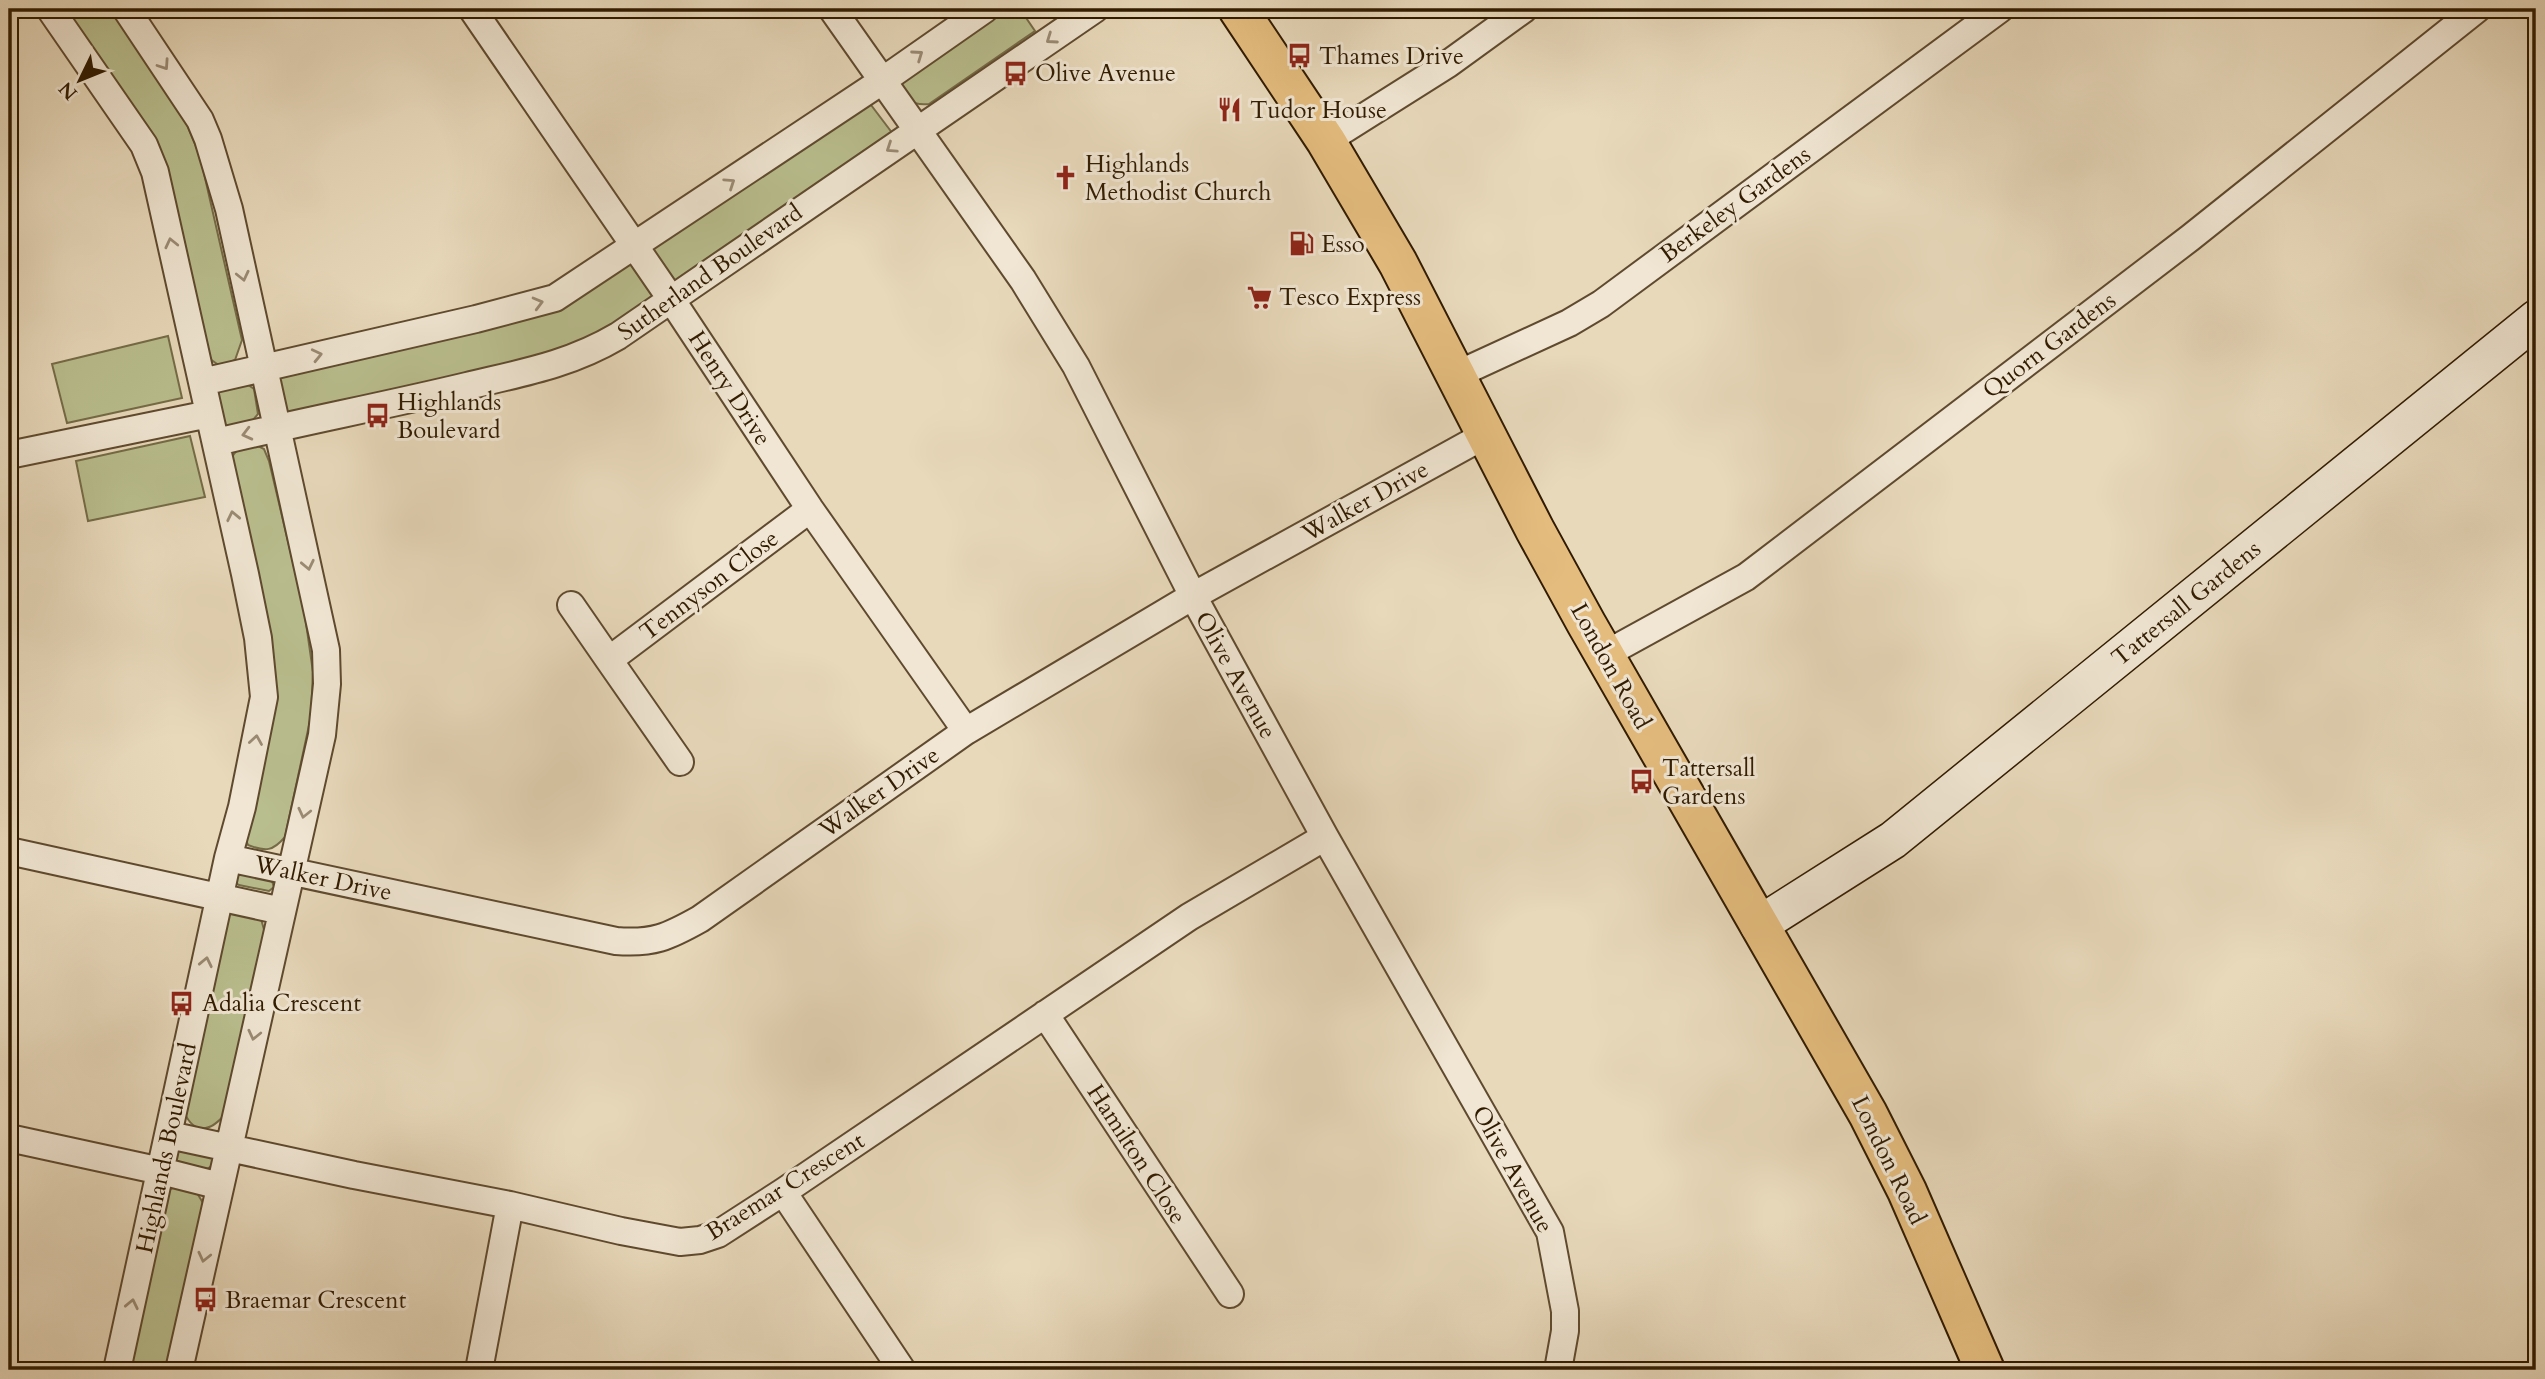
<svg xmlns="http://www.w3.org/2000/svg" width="2545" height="1379" font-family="Cardo,serif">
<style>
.green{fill:#b9be8e;stroke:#756c47;stroke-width:2}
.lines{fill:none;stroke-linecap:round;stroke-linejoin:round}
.street-casing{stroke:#5f4a2f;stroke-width:30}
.secondary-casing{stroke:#311b00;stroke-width:40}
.primary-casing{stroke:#311b00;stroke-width:42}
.street{stroke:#f0e6d3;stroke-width:26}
.secondary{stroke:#f0e6d3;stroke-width:37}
.primary{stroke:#e4bc7e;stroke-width:38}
.oneway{stroke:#9a8b74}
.labels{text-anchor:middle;stroke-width:6;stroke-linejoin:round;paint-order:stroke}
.poi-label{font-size:24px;fill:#311b00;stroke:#f0e6d3;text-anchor:start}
.street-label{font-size:24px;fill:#311b00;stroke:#f0e6d3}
</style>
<rect width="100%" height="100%" fill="#e8d9bb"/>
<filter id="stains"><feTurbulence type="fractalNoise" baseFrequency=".00286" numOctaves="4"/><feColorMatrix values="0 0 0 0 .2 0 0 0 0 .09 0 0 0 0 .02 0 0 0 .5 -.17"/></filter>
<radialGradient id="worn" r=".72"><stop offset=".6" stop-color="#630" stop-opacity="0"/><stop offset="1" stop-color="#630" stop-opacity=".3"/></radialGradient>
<path class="green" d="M73 9H112L181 110 200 156 242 340 235 360 220 366 203 354 166 196 73 25 71 15Z
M996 9H1020L1035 31 929 104C911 106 903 98 902 80Z
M868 101 896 138 616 335 276 426 263 370 529 308Z
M168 336 182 398 67 423 52 364Z
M247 384 254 389 258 414 253 420 225 427 216 391Z
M190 436 205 497 88 521 76 461Z
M254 444 264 449 269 461 304 609 313 672 311 716 285 837C273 851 266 852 248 845L242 831 270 707 227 467C233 452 238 447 254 444Z
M239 872 271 878 274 887 269 891 239 885 233 881Z
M235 910 261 919 265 933 226 1113C209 1134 192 1135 182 1107L225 919Z
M177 1147 210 1154 214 1159 213 1165 207 1169 176 1161Z
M179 1186 197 1193 203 1203 169 1370H125L162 1197 170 1189Z"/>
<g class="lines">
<defs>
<path id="street" d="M50 9 144 145 155 172 245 574 258 638 264 697 242 807 228 858 117 1370
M126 9 200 120 208 139 229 209 326 650 327 684 322 735 179 1370
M472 9 671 299 810 509 966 731
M832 9 1023 280 1076 366 1193 596 1325 837 1550 1232 1565 1311V1331L1558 1370
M1326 141 1448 64 1524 9
M1456 375 1569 323 1601 304 2000 9
M202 382 476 319 555 298 882 81 985 9
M217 442C300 422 384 406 467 386 521 373 569 365 618 336L1095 9
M9 455 209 414
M571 605 609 660
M1604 655 1746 577 2190 238 2477 9
M680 762 609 660 810 509
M9 851 282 911
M228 858 616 941C653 944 668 937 700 919L966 731 1193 596 1487 434
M1045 1014 1230 1294
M169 1135 354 1175 510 1205 621 1231 680 1242 700 1240 718 1234 783 1192 1189 917 1325 837
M9 1138 161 1171 220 1186
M783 1192 902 1370
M479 1370 510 1205"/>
<path id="secondary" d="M1759 925 1893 840 2536 319"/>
<path id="primary" d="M1238 9 1326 141 1398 263 1535 530 1586 623 1868 1114 1907 1191 1985 1370"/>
</defs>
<use href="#street" class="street-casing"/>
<use href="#secondary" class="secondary-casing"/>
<use href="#primary" class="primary-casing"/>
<use href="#street" class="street"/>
<use href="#secondary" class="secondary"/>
<use href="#primary" class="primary"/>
</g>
<defs><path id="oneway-chevron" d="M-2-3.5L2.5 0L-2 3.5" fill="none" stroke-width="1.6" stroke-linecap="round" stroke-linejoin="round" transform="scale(1.75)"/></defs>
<g class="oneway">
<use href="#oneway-chevron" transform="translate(1051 39) rotate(145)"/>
<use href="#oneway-chevron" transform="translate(918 55) rotate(-35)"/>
<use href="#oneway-chevron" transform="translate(164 65) rotate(56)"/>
<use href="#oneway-chevron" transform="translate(891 148) rotate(146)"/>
<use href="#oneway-chevron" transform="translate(730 183) rotate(-34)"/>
<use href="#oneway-chevron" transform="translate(171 243) rotate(-103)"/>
<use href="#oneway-chevron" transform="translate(243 276) rotate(77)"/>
<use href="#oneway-chevron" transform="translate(538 303) rotate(-15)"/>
<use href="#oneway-chevron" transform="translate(317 355) rotate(-13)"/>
<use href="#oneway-chevron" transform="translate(247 434) rotate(166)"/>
<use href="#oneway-chevron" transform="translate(233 516) rotate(-102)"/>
<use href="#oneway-chevron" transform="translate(308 565) rotate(78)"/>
<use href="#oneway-chevron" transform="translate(256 740) rotate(-81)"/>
<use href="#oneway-chevron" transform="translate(304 813) rotate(103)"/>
<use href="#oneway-chevron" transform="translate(206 962) rotate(-78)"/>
<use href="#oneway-chevron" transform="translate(254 1035) rotate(103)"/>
<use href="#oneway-chevron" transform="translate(204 1257) rotate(103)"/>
<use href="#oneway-chevron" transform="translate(132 1304) rotate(-78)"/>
</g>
<defs>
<symbol id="bus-bare" viewBox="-9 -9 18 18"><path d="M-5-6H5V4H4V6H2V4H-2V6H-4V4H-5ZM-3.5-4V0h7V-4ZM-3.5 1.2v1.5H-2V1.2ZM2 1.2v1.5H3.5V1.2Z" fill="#8f2418" stroke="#f0e6d3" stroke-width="2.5" paint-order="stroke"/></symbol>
<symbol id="restaurant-bare" viewBox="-9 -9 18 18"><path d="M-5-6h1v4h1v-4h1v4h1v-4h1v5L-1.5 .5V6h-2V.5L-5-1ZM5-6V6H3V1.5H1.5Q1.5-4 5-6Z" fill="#8f2418" stroke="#f0e6d3" stroke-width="2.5" paint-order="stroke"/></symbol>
<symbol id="church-bare" viewBox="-9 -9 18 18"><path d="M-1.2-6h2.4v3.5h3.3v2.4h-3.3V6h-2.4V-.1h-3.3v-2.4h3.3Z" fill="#8f2418" stroke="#f0e6d3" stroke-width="2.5" paint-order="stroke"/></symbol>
<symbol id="fuel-bare" viewBox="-9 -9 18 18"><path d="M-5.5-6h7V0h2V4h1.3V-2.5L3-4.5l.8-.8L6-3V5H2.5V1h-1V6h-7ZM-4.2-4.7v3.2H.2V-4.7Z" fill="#8f2418" stroke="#f0e6d3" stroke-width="2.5" paint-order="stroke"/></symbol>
<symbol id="supermarket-bare" viewBox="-9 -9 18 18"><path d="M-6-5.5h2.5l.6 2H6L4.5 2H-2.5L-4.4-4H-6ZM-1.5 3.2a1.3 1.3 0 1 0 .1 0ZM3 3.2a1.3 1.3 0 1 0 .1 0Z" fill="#8f2418" stroke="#f0e6d3" stroke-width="2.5" paint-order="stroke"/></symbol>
</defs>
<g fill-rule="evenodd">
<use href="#bus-bare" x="1282" y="38" width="35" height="35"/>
<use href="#bus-bare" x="998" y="56" width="35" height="35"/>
<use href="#restaurant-bare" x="1212" y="92" width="35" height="35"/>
<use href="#church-bare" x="1048" y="160" width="35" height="35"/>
<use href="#fuel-bare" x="1284" y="226" width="35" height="35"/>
<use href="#supermarket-bare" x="1242" y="280" width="35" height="35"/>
<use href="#bus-bare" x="360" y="398" width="35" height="35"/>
<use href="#bus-bare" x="1624" y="764" width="35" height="35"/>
<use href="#bus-bare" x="164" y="986" width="35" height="35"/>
<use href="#bus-bare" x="188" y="1282" width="35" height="35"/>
</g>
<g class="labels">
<g class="poi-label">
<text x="1319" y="64">Thames Drive</text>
<text x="1035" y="81">Olive Avenue</text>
<text x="1250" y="118">Tudor House</text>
<text x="1085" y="172">Highlands<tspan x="1085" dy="28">Methodist Church</tspan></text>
<text x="1321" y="252">Esso</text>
<text x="1279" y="305">Tesco Express</text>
<text x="397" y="410">Highlands<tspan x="397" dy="28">Boulevard</tspan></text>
<text x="1662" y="776">Tattersall<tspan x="1662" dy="28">Gardens</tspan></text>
<text x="202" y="1011">Adalia Crescent</text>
<text x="225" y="1308">Braemar Crescent</text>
</g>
<g class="street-label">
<text transform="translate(1735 204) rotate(-36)" y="8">Berkeley Gardens</text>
<text transform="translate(710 272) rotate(-35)" y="8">Sutherland Boulevard</text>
<text transform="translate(2049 345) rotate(-37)" y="8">Quorn Gardens</text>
<text transform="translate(730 388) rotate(57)" y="8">Henry Drive</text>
<text transform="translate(1365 501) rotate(-29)" y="8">Walker Drive</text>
<text transform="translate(709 585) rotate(-37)" y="8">Tennyson Close</text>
<text transform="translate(2186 603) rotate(-39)" y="8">Tattersall Gardens</text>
<text transform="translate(1611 666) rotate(61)" y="8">London Road</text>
<text transform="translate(1236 675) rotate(61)" y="8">Olive Avenue</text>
<text transform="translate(879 792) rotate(-35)" y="8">Walker Drive</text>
<text transform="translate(323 878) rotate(12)" y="8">Walker Drive</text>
<text transform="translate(166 1148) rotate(-78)" y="8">Highlands Boulevard</text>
<text transform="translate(1137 1154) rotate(57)" y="8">Hamilton Close</text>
<text transform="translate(1889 1160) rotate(64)" y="8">London Road</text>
<text transform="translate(1513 1169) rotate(61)" y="8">Olive Avenue</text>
<text transform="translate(785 1186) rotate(-32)" y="8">Braemar Crescent</text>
</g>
</g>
<rect width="2545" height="1379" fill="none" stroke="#e8d9bb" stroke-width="35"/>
<rect x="10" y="10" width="2524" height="1358" fill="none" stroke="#311b00" stroke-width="3.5"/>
<rect x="18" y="18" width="2510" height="1344" fill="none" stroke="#311b00" stroke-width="2"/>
<g transform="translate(80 80) rotate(227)" stroke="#f0e6d3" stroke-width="5" paint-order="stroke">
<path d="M0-5L12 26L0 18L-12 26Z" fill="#311b00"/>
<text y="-10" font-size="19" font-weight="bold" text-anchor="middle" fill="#311b00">N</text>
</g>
<rect width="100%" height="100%" filter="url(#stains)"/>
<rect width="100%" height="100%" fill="url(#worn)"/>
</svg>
